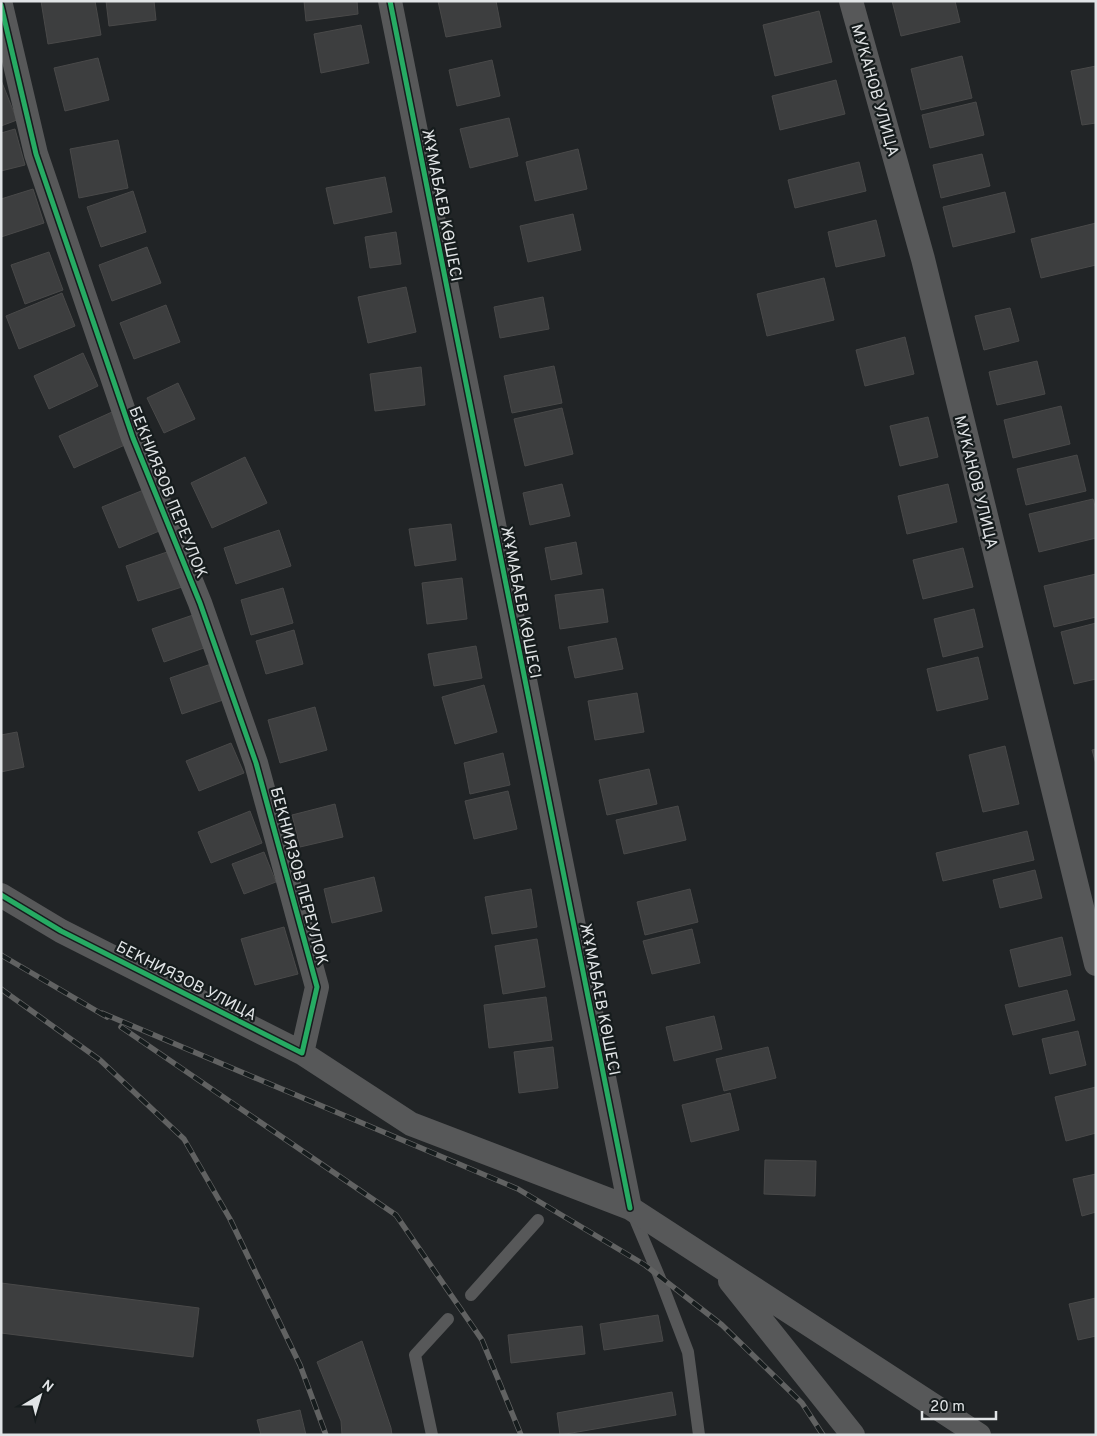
<svg xmlns="http://www.w3.org/2000/svg" width="1097" height="1436" font-family="Overpass,sans-serif">
<style>
.building{fill:#3d3e3f;stroke:#494949}
.lines{fill:none;stroke-linecap:round;stroke-linejoin:round}
.lane{stroke:#575859;stroke-width:12}
.street{stroke:#575859;stroke-width:24}
.rail-casing{stroke:#616262;stroke-width:5.5}
.rail{stroke:#161c1d;stroke-width:4;stroke-dasharray:11;stroke-linecap:butt}
.cycleway-casing{stroke:#161c1d;stroke-width:8}
.cycleway{stroke:#26ab63;stroke-width:5}
.labels{text-anchor:middle;stroke-width:4.5;stroke-linejoin:round;paint-order:stroke}
.street-label{font-size:16px;fill:#e1e4e6;stroke:#161c1d}
</style>
<rect width="100%" height="100%" fill="#212426"/>
<path class="building" d="M41 1H95L101 35 48 44Z
M106 1H154L156 20 109 26Z
M304 1H357L358 14 306 21Z
M438 1H496L501 27 446 37Z
M892 1H955L960 22 901 36Z
M819 11 832 62 775 76 763 25Z
M361 25 369 63 321 73 314 34Z
M962 56 972 98 921 110 911 69Z
M98 58 109 100 65 111 54 68Z
M492 60 500 96 457 106 449 70Z
M1096 66V123L1082 125 1071 71Z
M1 80 17 120 1 126Z
M836 80 845 114 780 130 772 96Z
M976 102 984 135 930 148 922 115Z
M509 118 518 156 470 168 460 129Z
M15 129 25 165 1 171V133Z
M118 140 128 188 79 198 70 149Z
M578 149 587 189 535 201 526 162Z
M982 154 990 186 941 198 933 165Z
M859 162 866 191 795 208 788 180Z
M385 177 392 212 334 224 326 188Z
M33 189 44 223 1 237V199Z
M133 191 146 232 101 247 87 207Z
M1005 192 1015 232 953 247 943 207Z
M573 214 581 250 528 262 520 226Z
M876 220 885 256 836 267 828 232Z
M1096 223V265L1041 278 1031 239Z
M396 232 401 264 370 268 365 237Z
M147 247 161 283 112 301 99 265Z
M49 252 63 290 25 304 11 265Z
M824 278 834 320 767 336 757 294Z
M406 287 416 332 368 343 358 297Z
M62 293 75 326 19 349 6 316Z
M543 297 549 329 500 338 494 307Z
M166 305 180 342 134 359 120 323Z
M1010 308 1019 341 984 350 975 316Z
M905 337 914 374 865 386 856 350Z
M83 353 98 386 49 409 34 376Z
M1037 361 1045 394 997 405 989 372Z
M554 366 562 403 512 413 504 376Z
M421 367 425 405 375 411 370 374Z
M178 383 195 419 164 433 147 398Z
M1061 406 1070 444 1013 458 1004 420Z
M562 408 573 454 525 466 514 419Z
M112 412 127 444 74 468 59 436Z
M928 417 938 457 900 466 890 426Z
M1077 455 1086 491 1026 505 1017 469Z
M245 457 267 503 212 528 191 483Z
M562 484 570 516 530 525 523 493Z
M948 484 957 522 907 534 898 496Z
M146 489 164 529 119 548 102 507Z
M1093 499 1096 510V538L1039 552 1029 514Z
M451 524 456 560 415 566 409 529Z
M279 530 291 566 236 584 224 548Z
M576 542 582 574 551 580 545 548Z
M963 548 973 587 923 599 913 560Z
M170 551 182 587 138 601 126 566Z
M1096 574V617L1054 627 1044 586Z
M462 578 467 619 427 624 422 583Z
M283 588 293 623 251 635 241 600Z
M603 589 608 622 560 629 555 595Z
M974 609 983 647 943 657 934 619Z
M193 615 204 648 164 662 152 629Z
M1096 623V679L1074 684 1061 632Z
M294 630 303 664 266 674 256 641Z
M616 638 623 669 575 678 568 647Z
M476 646 482 678 434 686 428 654Z
M978 657 988 699 937 711 927 669Z
M211 664 223 700 182 714 170 678Z
M484 685 497 732 455 744 442 697Z
M637 693 644 732 595 740 588 701Z
M315 707 327 750 280 763 268 720Z
M17 732 24 767 1 772V735Z
M231 743 244 773 199 791 186 761Z
M1005 746 1019 804 983 812 969 755Z
M1096 749V764L1092 750Z
M503 753 510 785 470 794 464 763Z
M649 769 657 804 607 815 599 780Z
M508 791 517 829 474 839 465 801Z
M335 804 343 837 300 847 292 815Z
M678 806 686 840 624 854 616 820Z
M250 811 262 843 211 863 198 832Z
M1027 831 1034 860 943 881 936 853Z
M264 852 276 882 244 894 232 864Z
M1035 870 1042 898 1000 908 993 880Z
M374 877 382 911 332 923 324 889Z
M531 889 537 927 492 934 485 897Z
M690 889 698 922 645 935 637 902Z
M284 927 298 974 255 985 241 939Z
M692 929 700 963 652 974 643 941Z
M1062 937 1071 975 1019 987 1010 950Z
M537 939 545 987 503 994 495 946Z
M1067 990 1075 1020 1013 1035 1005 1005Z
M546 997 552 1040 489 1048 484 1005Z
M714 1016 722 1049 674 1061 666 1027Z
M1078 1031 1086 1065 1050 1074 1042 1039Z
M553 1047 558 1088 519 1093 514 1052Z
M768 1047 776 1078 724 1091 716 1059Z
M1096 1087V1133L1066 1141 1055 1097Z
M730 1093 739 1130 691 1142 682 1105Z
M765 1160 816 1161 815 1196 764 1194Z
M1096 1174V1212L1082 1216 1073 1179Z
M1 1283 199 1308 193 1357 1 1333Z
M1096 1298V1336L1078 1340 1069 1304Z
M658 1315 663 1341 604 1350 600 1324Z
M582 1326 585 1354 511 1363 508 1335Z
M362 1341 391 1428 392 1435H342L341 1421 317 1362Z
M672 1392 676 1415 560 1435 557 1413Z
M300 1410 306 1435H261L257 1420Z"/>
<g class="lines">
<path class="lane" d="M632 1212 659 1276 688 1352 699 1435
M471 1295 538 1220
M432 1435 415 1355 448 1319"/>
<path class="street" d="M390 1 630 1208
M851 1 923 259 1096 964
M1 5 36 154 133 438 200 603 256 763 317 987 302 1053 61 931 1 895
M302 1053 411 1124 630 1208 979 1435
M730 1281 853 1435"/>
<defs>
<path id="rail" d="M1 955 107 1017
M1 989 100 1060 184 1139 230 1219 300 1365 326 1435
M102 1013 518 1189 645 1265 722 1325 802 1403 823 1435
M121 1027 396 1215 482 1340 521 1435"/>
</defs>
<use href="#rail" class="rail-casing"/>
<use href="#rail" class="rail"/>
<defs>
<path id="cycleway" d="M390 1 630 1208
M1 5 36 154 133 438 200 603 256 763 317 987 302 1053 61 931 1 895"/>
</defs>
<use href="#cycleway" class="cycleway-casing"/>
<use href="#cycleway" class="cycleway"/>
</g>
<g class="labels">
<g class="street-label">
<text transform="translate(876 90) rotate(74)" y="6">МУКАНОВ УЛИЦА</text>
<text transform="translate(443 205) rotate(79)" y="6">ЖҰМАБАЕВ КӨШЕСІ</text>
<text transform="translate(977 482) rotate(76)" y="6">МУКАНОВ УЛИЦА</text>
<text transform="translate(169 492) rotate(68)" y="6">БЕКНИЯЗОВ ПЕРЕУЛОК</text>
<text transform="translate(522 602) rotate(79)" y="6">ЖҰМАБАЕВ КӨШЕСІ</text>
<text transform="translate(300 876) rotate(75)" y="6">БЕКНИЯЗОВ ПЕРЕУЛОК</text>
<text transform="translate(187 980) rotate(27)" y="6">БЕКНИЯЗОВ УЛИЦА</text>
<text transform="translate(601 999) rotate(79)" y="6">ЖҰМАБАЕВ КӨШЕСІ</text>
</g>
</g>
<rect width="1097" height="1436" fill="none" stroke="#e1e4e6" stroke-width="5"/>
<g transform="translate(40 1396) rotate(38)" stroke="#161c1d" stroke-width="4" paint-order="stroke">
<path d="M0-4L9 19L0 12L-9 19Z" fill="#e1e4e6"/>
<text y="-8" font-size="14" font-weight="bold" text-anchor="middle" fill="#e1e4e6">N</text>
</g>
<path d="M922 1411v8h74v-8" fill="none" stroke="#e1e4e6" stroke-width="2.5"/>
<text x="930" y="1411" font-size="15" fill="#e1e4e6" stroke="#161c1d" stroke-width="4" paint-order="stroke">20 m</text>
</svg>
